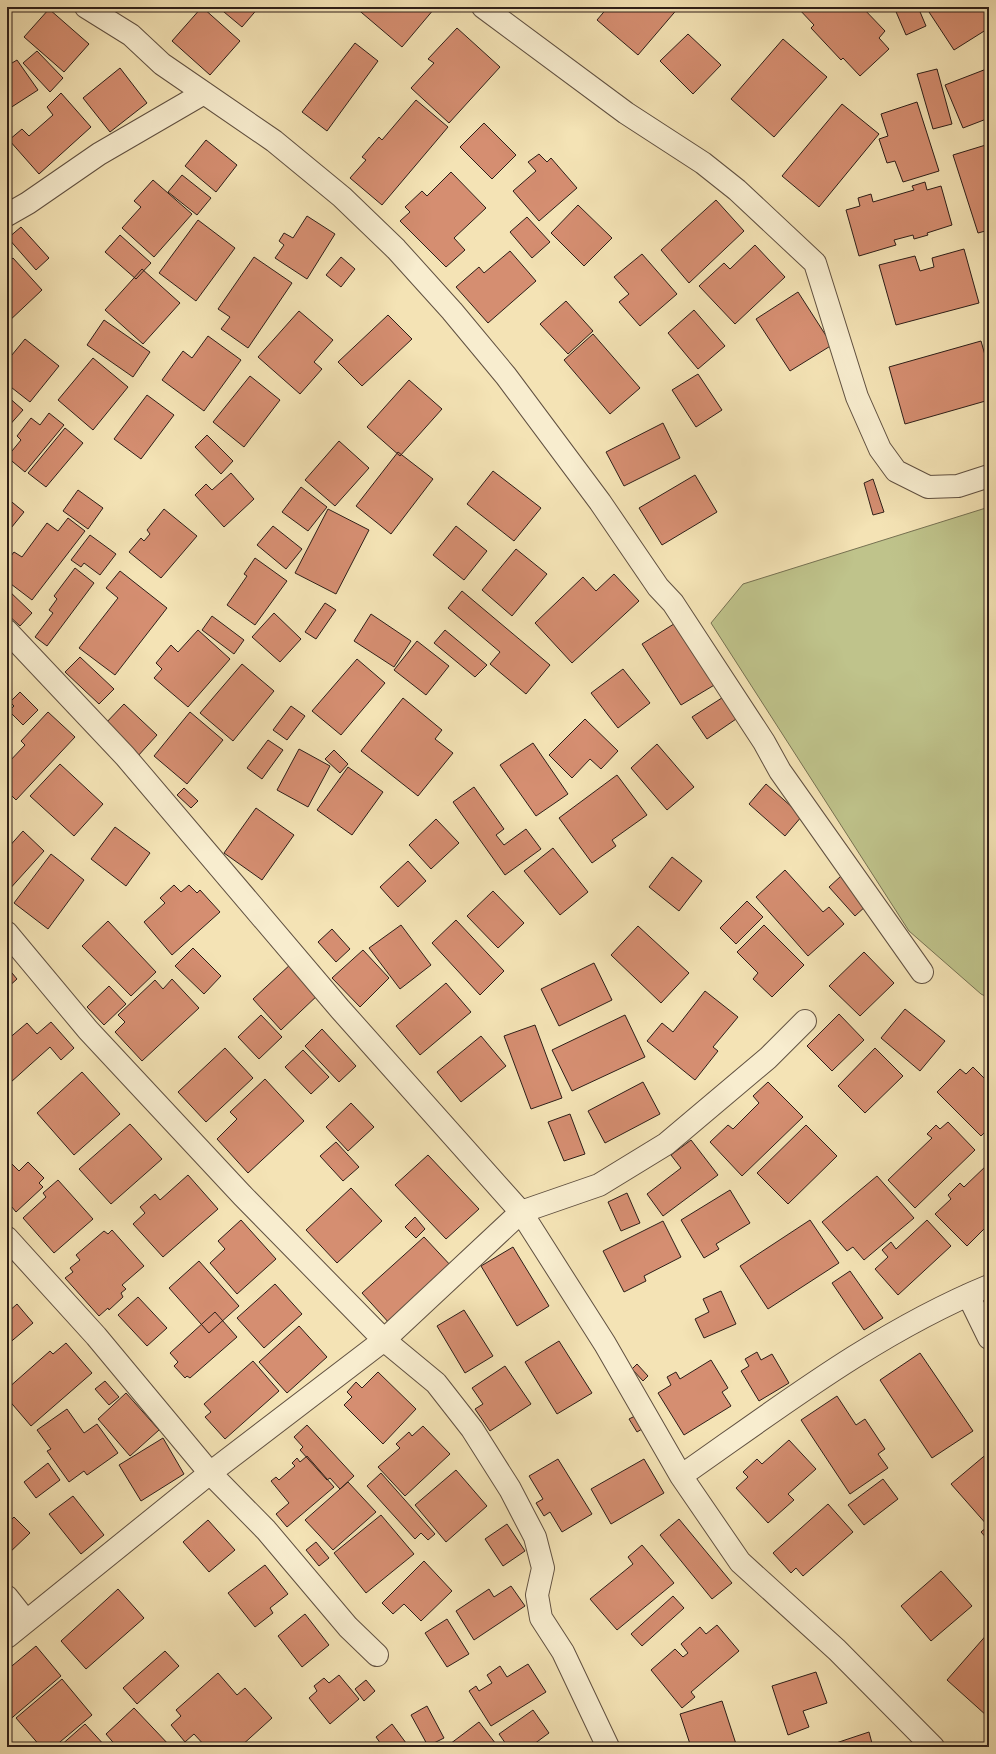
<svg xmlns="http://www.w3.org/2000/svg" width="996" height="1754" font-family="Vollkorn,serif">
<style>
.green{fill:#bfc38b;stroke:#767152}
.building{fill:#d58e71;stroke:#2e1f19}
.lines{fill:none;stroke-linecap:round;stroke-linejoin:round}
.minor-casing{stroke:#605040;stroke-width:24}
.minor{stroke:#f8edcf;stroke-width:22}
</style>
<rect width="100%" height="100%" fill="#f4e3b5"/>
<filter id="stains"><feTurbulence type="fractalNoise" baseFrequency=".005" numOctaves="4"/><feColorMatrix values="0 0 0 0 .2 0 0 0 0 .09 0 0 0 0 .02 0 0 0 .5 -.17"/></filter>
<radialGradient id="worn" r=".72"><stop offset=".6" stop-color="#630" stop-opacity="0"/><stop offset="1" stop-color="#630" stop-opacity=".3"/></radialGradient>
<path class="green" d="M989 507V998L981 994 909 931 711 623 743 584Z"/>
<path class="building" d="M202 7 240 41 210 75 172 41Z
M218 7H259L242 27Z
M355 7H432L434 9 402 47Z
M608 7H679L638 55 597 20Z
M797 7H862L885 31 879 38 889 49 860 76 843 58 841 60 811 28 814 25Z
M894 7H918L926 26 906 35Z
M937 7H989V28L954 50 929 12Z
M49 9 89 44 64 72 24 37Z
M457 28 500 67 449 123 411 88 434 63 428 59Z
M688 34 721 65 693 94 660 61Z
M783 39 827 77 774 137 731 99Z
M355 43 378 61 327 131 302 112Z
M37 51 63 78 50 92 23 63Z
M17 60 38 90 7 110V66Z
M120 68 147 103 110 132 83 98Z
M989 68V118L963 128 945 85Z
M937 69 952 124 933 129 917 74Z
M61 93 91 127 39 174 9 140 22 129 29 136 53 115 47 107Z
M416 100 448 127 382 205 350 178 366 160 362 157 379 137 382 140Z
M917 102 939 171 903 182 895 161 887 163 879 139 888 136 881 114Z
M842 104 879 134 819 207 782 176Z
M484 123 516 155 492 179 460 147Z
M206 140 237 165 216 192 185 166Z
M989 144V230L978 233 953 155Z
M539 154 547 162 551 158 577 188 539 221 513 191 536 171 528 162Z
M451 172 486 208 454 238 465 250 446 267 400 221 410 212 405 207 422 191 427 196Z
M182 175 211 198 197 215 168 192Z
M153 180 192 214 154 257 122 228 141 207 134 201Z
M925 182 927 190 941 186 952 225 927 233 928 235 914 239 913 235 894 240 896 245 859 256 846 210 860 206 858 198 871 194 873 202 914 190 912 186Z
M716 200 744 231 689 283 661 250Z
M578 205 612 238 584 266 551 233Z
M307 216 335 234 307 279 275 258 284 245 279 241 284 233 293 238Z
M527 217 550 242 532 258 510 232Z
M198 220 235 248 196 301 159 273Z
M21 227 49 258 36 270 8 238Z
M120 235 151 263 136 279 105 252Z
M755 245 785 277 735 324 699 286 724 263 730 269Z
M964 249 979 303 896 325 879 265 915 256 920 271 934 267 932 258Z
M510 251 536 281 488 323 456 287 479 267 484 273Z
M642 254 677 294 640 326 619 302 629 294 614 277Z
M254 257 292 283 248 348 221 329 230 317 218 309Z
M341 257 355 269 341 287 326 275Z
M13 258 42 290 7 323V263Z
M142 269 180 303 143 344 105 310Z
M798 292 832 345 790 371 756 319Z
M566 301 593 331 568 354 540 324Z
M694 310 725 346 698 369 668 333Z
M299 311 333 340 314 362 322 369 300 394 258 357Z
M388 315 412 339 362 386 338 362Z
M104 320 150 352 133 377 87 345Z
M593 334 640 388 610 414 564 360Z
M208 336 241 360 204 411 162 380 183 351 192 358Z
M25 339 59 366 30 402 7 384V361Z
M981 341 989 369V400L905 424 889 367Z
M93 358 128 387 93 430 58 400Z
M698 374 722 410 696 427 672 390Z
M250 376 280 400 244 447 213 422Z
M409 380 442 409 400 456 367 427Z
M147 395 174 415 141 459 114 439Z
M7 396 23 410 7 428Z
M49 413 64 425 25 472 7 457 21 440 17 436 31 418 40 425Z
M663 423 680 458 624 486 606 452Z
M65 428 83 443 46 487 28 473Z
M207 435 233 461 221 474 195 447Z
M339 441 369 468 335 506 305 480Z
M398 452 433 479 391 534 356 506Z
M493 471 541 508 514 541 467 504Z
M231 473 254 499 224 527 195 495 206 484 212 490Z
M695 475 717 512 662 545 639 508Z
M873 479 884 512 873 515 864 483Z
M301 487 327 507 308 531 282 512Z
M78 490 103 508 88 529 63 511Z
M7 498 24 512 7 533Z
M164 509 197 536 161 578 129 552 141 538 144 541 150 534 147 530Z
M328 509 369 530 336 594 295 573Z
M68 518 85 531 32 600 7 581V561L14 552 22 557 47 523 58 531Z
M273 526 302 549 286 569 257 545Z
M456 526 487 551 464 580 433 555Z
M90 535 116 554 100 575 84 563 81 567 71 560Z
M516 549 547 574 512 616 482 590Z
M255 558 287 581 255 625 227 605 247 576 244 574Z
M75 568 94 583 47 646 35 637 53 613 49 610 57 599 54 596Z
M120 571 167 608 115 675 79 648 118 598 106 588Z
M614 574 639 601 572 663 535 623 583 577 596 591Z
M7 589 32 613 20 626 7 614Z
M462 591 550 665 526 694 490 664 500 652 448 608Z
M325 603 336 610 316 639 305 632Z
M274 613 301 639 280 662 252 637Z
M371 614 411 641 394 667 354 641Z
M212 616 244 640 234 654 202 630Z
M677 622 716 684 681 705 642 644Z
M198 630 230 659 188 707 154 678 162 669 156 663 171 645 178 652Z
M445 630 487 665 475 677 434 643Z
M417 641 449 666 426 695 394 670Z
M80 657 114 689 99 704 65 672Z
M357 659 385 683 341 735 312 711Z
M242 664 274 691 233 741 200 713Z
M623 669 650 703 618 728 591 693Z
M20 692 38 710 23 725 9 711 14 706 10 702Z
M725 696 739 717 707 739 692 717Z
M403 698 442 730 435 739 453 753 418 796 361 751Z
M124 704 157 735 137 757 104 725Z
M291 706 305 716 287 740 273 730Z
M48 712 75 737 16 800 7 791V764L25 745 21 741Z
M190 712 223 740 187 784 154 756Z
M585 719 618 751 601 769 590 759 572 778 549 755Z
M268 740 283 750 262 779 247 768Z
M533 743 568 794 536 816 500 765Z
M657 744 694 787 667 810 631 768Z
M299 749 330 766 308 807 277 790Z
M334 750 348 764 340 773 325 759Z
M60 764 103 804 74 836 30 796Z
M348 767 383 792 352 835 317 810Z
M617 775 647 815 612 840 616 846 592 863 559 818Z
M766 784 802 816 785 836 749 804Z
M474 787 504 829 496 835 504 845 526 829 541 849 505 875 453 802Z
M184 788 198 801 191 808 177 795Z
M256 808 294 835 262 880 224 853Z
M436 819 459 843 431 869 409 845Z
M115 827 150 853 126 886 91 859Z
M23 831 44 851 7 892V849Z
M553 848 588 892 560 915 524 871Z
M51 854 84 880 48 929 14 903Z
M672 857 702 881 679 911 649 887Z
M408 861 426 881 398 907 380 887Z
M785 870 823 912 829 907 844 924 808 956 756 897Z
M841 876 867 905 855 916 829 887Z
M174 885 181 892 189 885 197 893 200 890 220 912 172 955 144 922 165 903 160 898Z
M493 891 524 923 498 948 467 916Z
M747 901 763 917 736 944 720 928Z
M456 920 504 971 480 995 432 943Z
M108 921 156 972 131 996 82 946Z
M401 925 431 965 400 989 369 948Z
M764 925 804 965 772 997 753 979 758 973 737 952Z
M638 926 689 973 661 1003 611 955Z
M332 929 350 949 336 962 318 942Z
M193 948 221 976 204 994 175 966Z
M363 950 389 978 360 1007 332 978Z
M864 952 894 983 860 1016 829 986Z
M292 963 320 993 281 1030 253 999Z
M594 963 612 1000 559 1026 541 989Z
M7 967 17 979 7 988Z
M172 979 199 1008 142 1061 115 1032 125 1022 118 1015 155 980 163 989Z
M446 983 471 1012 420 1055 396 1026Z
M109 986 126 1004 104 1025 87 1007Z
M705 991 738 1017 713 1047 718 1051 695 1080 647 1041 662 1023 673 1032Z
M905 1009 945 1041 920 1071 881 1038Z
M839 1014 864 1040 832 1071 807 1046Z
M261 1015 282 1037 259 1059 238 1037Z
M625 1015 645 1057 572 1091 552 1050Z
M51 1022 74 1048 61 1060 50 1047 11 1082 7 1077V1040L27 1023 37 1034Z
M535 1025 562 1098 531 1109 504 1036Z
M322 1029 356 1066 339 1082 305 1046Z
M481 1036 506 1066 461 1102 437 1072Z
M225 1048 253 1078 206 1122 178 1092Z
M875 1048 903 1076 865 1113 838 1086Z
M303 1050 329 1077 311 1094 285 1067Z
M973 1067 989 1083V1128L981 1136 937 1092 960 1069 966 1074Z
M82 1072 120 1114 74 1155 37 1113Z
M265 1079 304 1121 248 1173 217 1139 237 1119 230 1112Z
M643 1082 660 1114 605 1143 588 1111Z
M768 1082 803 1117 742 1176 710 1142 728 1125 733 1129 759 1103 753 1096Z
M351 1103 374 1127 348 1151 326 1127Z
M570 1114 585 1154 564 1161 548 1122Z
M948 1122 975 1150 915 1208 888 1180 932 1138 927 1134 936 1125 940 1129Z
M130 1124 162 1159 111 1204 79 1169Z
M806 1125 837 1156 788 1204 757 1173Z
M691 1140 718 1175 663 1216 647 1194 681 1168 671 1155Z
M336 1142 359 1167 343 1181 320 1156Z
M428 1155 479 1209 446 1239 395 1185Z
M7 1159 19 1171 28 1162 44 1178 39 1183 43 1187 16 1212 7 1201Z
M988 1164 989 1166V1224L967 1246 935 1214 951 1199 948 1195 960 1183 964 1187Z
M188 1175 218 1209 163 1257 133 1224 145 1213 140 1207 155 1194 160 1200Z
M877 1176 914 1218 864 1260 853 1247 847 1251 822 1222Z
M58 1180 93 1219 54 1253 23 1218 46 1197 43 1193Z
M351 1188 382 1221 337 1263 306 1230Z
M730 1190 750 1223 716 1244 719 1249 704 1258 681 1220Z
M627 1193 640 1223 621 1231 608 1202Z
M415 1217 425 1229 416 1238 405 1227Z
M241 1220 276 1259 237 1294 210 1263 225 1249 218 1241Z
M810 1220 839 1263 768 1309 740 1266Z
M927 1220 951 1246 898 1295 875 1269 888 1257 882 1250 891 1242 896 1249Z
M663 1221 681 1257 644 1276 646 1281 624 1292 603 1251Z
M112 1230 144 1266 122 1285 126 1289 121 1293 123 1297 109 1310 108 1308 99 1316 65 1278 73 1272 70 1268 80 1260 76 1255 104 1231 108 1234Z
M424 1237 453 1268 390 1324 362 1293Z
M513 1247 549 1306 517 1326 481 1266Z
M199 1261 239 1306 209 1333 169 1288Z
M850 1271 883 1318 864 1330 832 1283Z
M275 1284 302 1314 264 1348 237 1318Z
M721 1291 736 1324 704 1338 695 1319 709 1312 703 1299Z
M138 1297 167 1328 147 1346 118 1315Z
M17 1304 33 1323 7 1345V1313Z
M464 1310 493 1356 465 1373 437 1326Z
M215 1312 237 1337 190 1378 187 1376 185 1378 174 1366 178 1362 170 1353Z
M299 1326 327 1357 287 1393 259 1362Z
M559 1341 592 1393 557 1414 525 1362Z
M66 1343 92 1373 31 1426 7 1398V1389L50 1351 53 1354Z
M757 1352 761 1360 772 1354 789 1383 759 1401 741 1371 749 1366 745 1359Z
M920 1353 973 1431 932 1458 880 1380Z
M711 1360 728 1388 722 1392 731 1406 684 1435 658 1393 671 1385 667 1377 676 1372 680 1379Z
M253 1361 279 1391 225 1439 205 1417 211 1412 204 1404Z
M637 1364 648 1376 643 1381 632 1369Z
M505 1366 531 1404 490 1431 475 1409 483 1404 472 1388Z
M378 1372 416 1409 383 1444 344 1405 352 1397 347 1392 356 1382 362 1388Z
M105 1381 119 1397 109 1405 95 1389Z
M126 1393 159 1430 130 1456 98 1419Z
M837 1396 856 1425 865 1419 885 1449 878 1454 888 1468 850 1494 801 1420Z
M67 1409 84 1433 97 1424 118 1453 87 1475 84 1471 69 1482 47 1451 51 1449 37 1430Z
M635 1416 642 1429 637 1432 629 1419Z
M307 1425 354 1476 340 1489 330 1478 327 1480 300 1450 303 1447 294 1437Z
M423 1426 450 1454 405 1496 378 1467 400 1448 396 1444 409 1432 412 1436Z
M163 1438 184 1474 141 1501 119 1465Z
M789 1440 816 1469 788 1494 794 1500 768 1523 736 1488 748 1477 743 1472 757 1459 762 1464Z
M989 1452V1541L981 1532 988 1526 951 1484Z
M307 1456 334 1487 287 1527 276 1514 289 1503 271 1481 276 1477 279 1480 295 1466 292 1463 297 1458 300 1462Z
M558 1459 592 1514 562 1532 550 1512 544 1516 536 1503 543 1499 529 1476Z
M644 1459 664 1493 611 1524 591 1489Z
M48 1463 60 1480 36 1498 24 1482Z
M456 1470 487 1506 446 1542 415 1505Z
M381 1473 435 1534 428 1540 421 1533 415 1539 367 1486Z
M883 1479 898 1499 864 1525 848 1505Z
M348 1482 376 1512 333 1550 305 1520Z
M73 1496 104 1535 81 1554 49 1514Z
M828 1504 853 1532 803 1576 796 1568 791 1573 773 1553Z
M381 1515 414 1554 366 1593 334 1553Z
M14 1517 30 1533 7 1555V1524Z
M679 1519 732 1583 712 1599 660 1535Z
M208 1520 235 1550 209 1572 183 1542Z
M507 1524 525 1551 503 1566 485 1539Z
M316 1542 329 1558 319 1566 306 1550Z
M642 1545 674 1583 617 1630 590 1599 633 1564 628 1557Z
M424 1561 452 1591 421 1621 404 1604 393 1614 382 1603Z
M265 1565 288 1594 270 1608 273 1613 255 1627 228 1593Z
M941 1571 972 1606 931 1641 901 1606Z
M511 1586 525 1606 474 1640 456 1611 489 1589 494 1597Z
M118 1589 144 1618 86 1669 61 1641Z
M673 1596 684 1608 642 1646 631 1634Z
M305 1614 329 1645 302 1667 278 1636Z
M447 1619 469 1654 447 1667 425 1633Z
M717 1625 739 1651 691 1692 695 1697 682 1708 651 1670 675 1649 683 1657 688 1653 681 1644 700 1627 706 1634Z
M989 1632V1714L987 1716 947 1680Z
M36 1646 61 1676 7 1722V1670Z
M165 1651 179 1666 137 1704 123 1688Z
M528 1664 546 1692 491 1726 469 1691 476 1686 479 1691 492 1683 487 1675 500 1666 507 1677Z
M816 1672 827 1703 803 1711 809 1727 788 1735 772 1686Z
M218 1673 237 1695 245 1688 272 1718 240 1747H206L194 1734 185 1742 171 1725 181 1716 176 1710Z
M339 1675 359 1699 330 1724 309 1698 317 1691 314 1686 324 1678 329 1683Z
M62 1679 92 1715 54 1747H41L16 1718Z
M366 1680 375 1691 364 1701 355 1689Z
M722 1701 736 1744 726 1747H691L680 1714Z
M427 1706 444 1738 428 1746 411 1715Z
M134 1708 171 1747H117L106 1734Z
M533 1710 549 1733 530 1747H508L499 1734Z
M479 1722 496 1744 493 1747H446Z
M85 1724 106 1747H59Z
M392 1724 409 1747H383L376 1737Z
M869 1732 873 1747H838L836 1743Z"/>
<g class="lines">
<defs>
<path id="minor" d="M86 7 131 35 162 64 274 141 342 197 396 249 452 311 506 376 600 502 658 587 673 603 764 742 780 771 922 972
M483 7 626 113 703 163 737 190 815 263 857 397 880 449 896 471 928 487 958 486 989 476
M7 215 28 203 99 154 204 93
M7 631 125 756 340 1009 521 1212 605 1344 681 1476 740 1562 837 1650 933 1747
M7 933 88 1030 242 1195 384 1340 436 1383 472 1429 510 1489 535 1537 543 1568 537 1595 541 1618 563 1652 608 1747
M7 1238 96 1336 210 1473 266 1530 348 1627 377 1655
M968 1295 989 1338
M681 1476C780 1407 877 1332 989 1286
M7 1597 26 1621
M7 1637 210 1473 384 1340 521 1212 599 1185 666 1144 768 1058 805 1021"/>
</defs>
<use href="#minor" class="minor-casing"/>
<use href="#minor" class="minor"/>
</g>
<rect width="996" height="1754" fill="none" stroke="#f4e3b5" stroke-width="24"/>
<rect x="8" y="8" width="980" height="1738" fill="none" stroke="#2e1f19" stroke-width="2"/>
<rect x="12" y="12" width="972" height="1730" fill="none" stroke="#2e1f19"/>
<rect width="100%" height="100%" filter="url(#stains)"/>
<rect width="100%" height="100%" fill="url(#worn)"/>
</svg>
